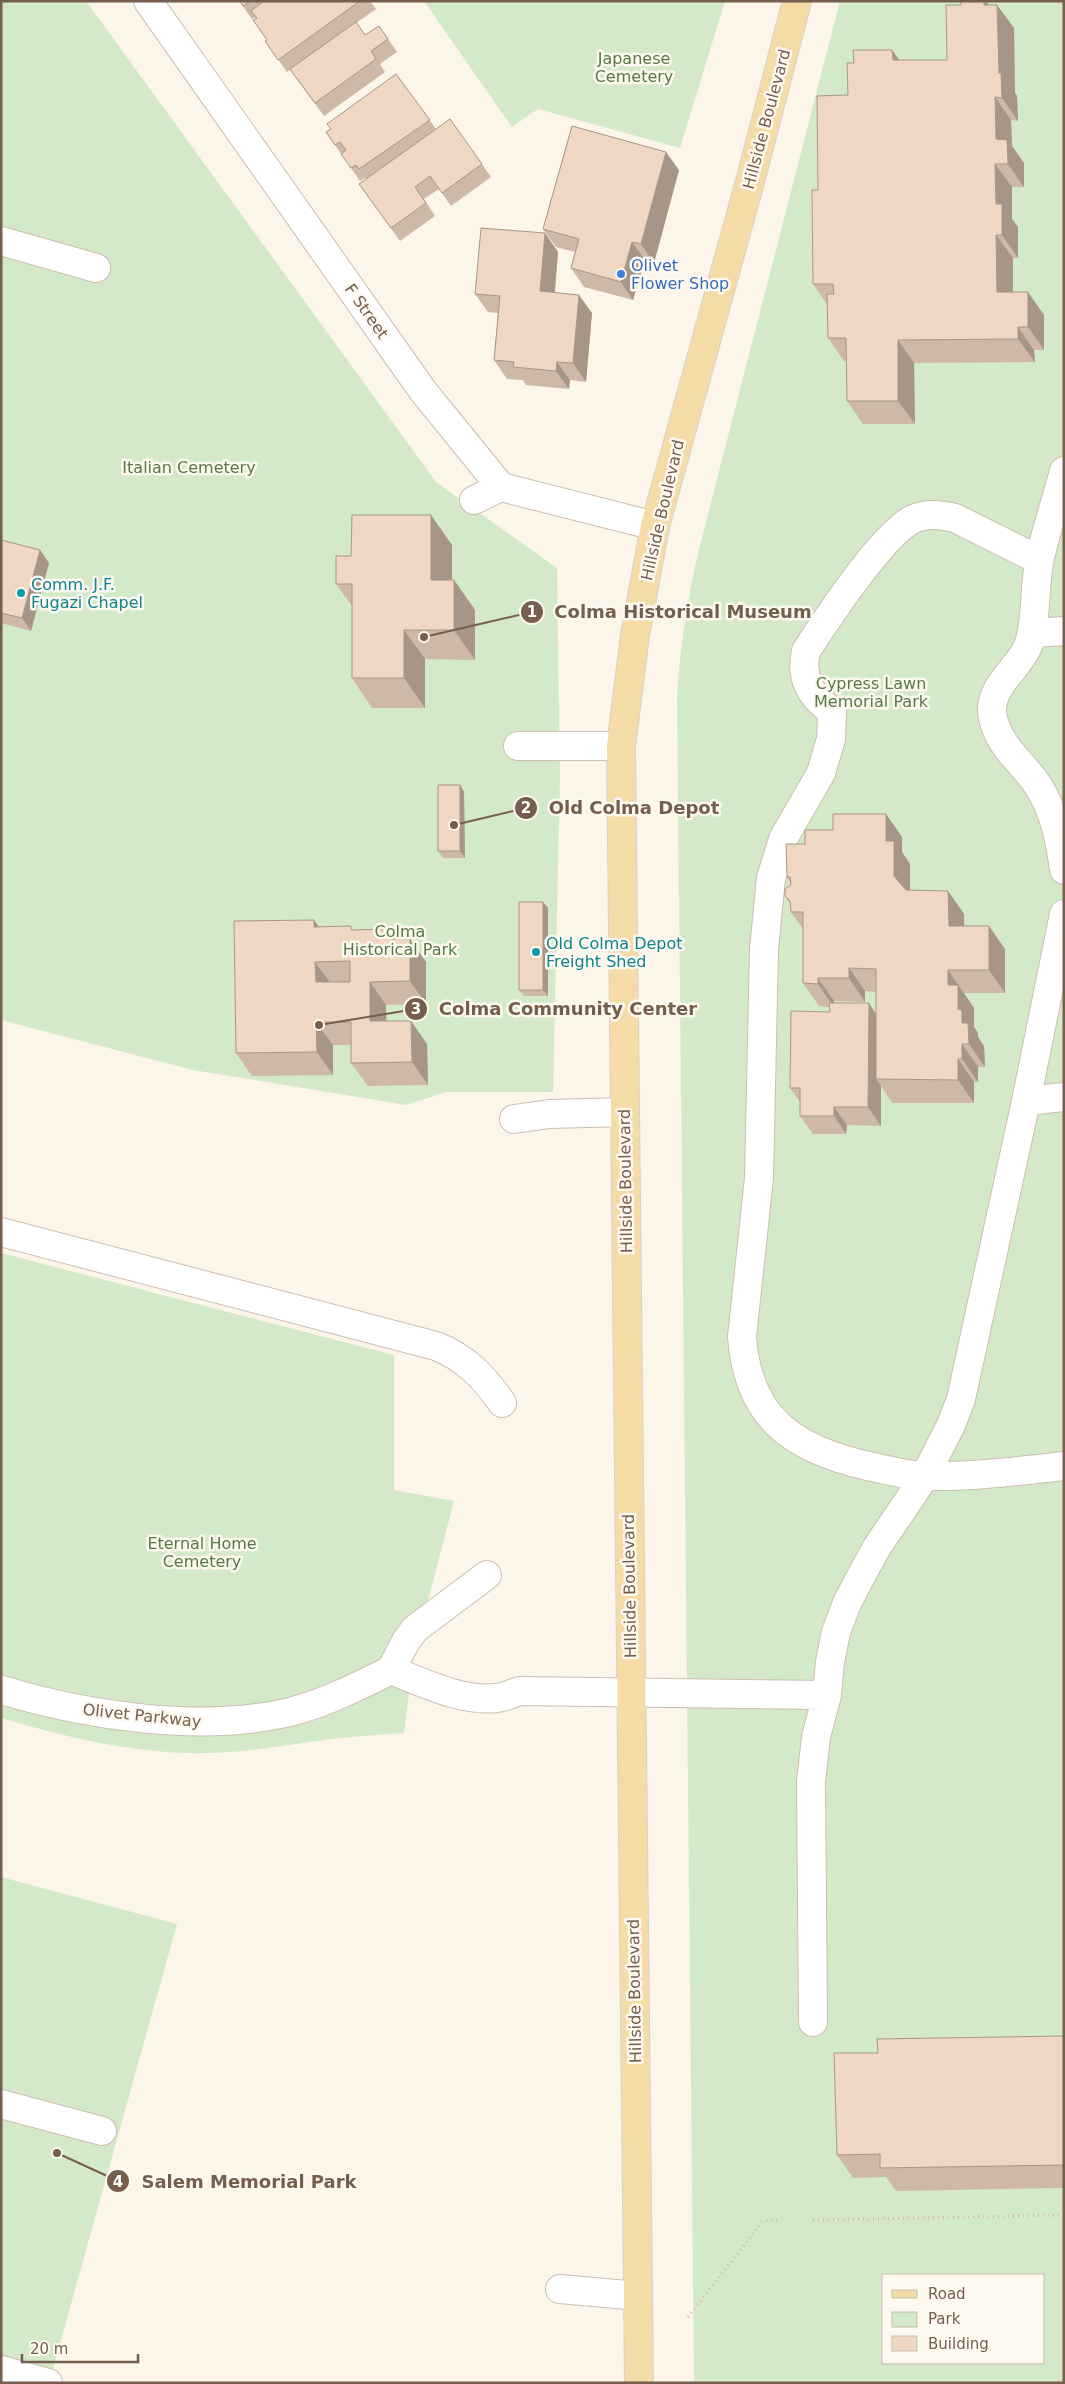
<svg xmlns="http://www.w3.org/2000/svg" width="1065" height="2384" font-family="'DejaVu Sans',sans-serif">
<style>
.green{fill:#d4e9c9;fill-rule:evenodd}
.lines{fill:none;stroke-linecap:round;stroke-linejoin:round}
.minor-casing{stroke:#cdbeb0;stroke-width:30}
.major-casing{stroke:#d8d2cd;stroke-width:30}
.path{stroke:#d4baa6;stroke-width:3;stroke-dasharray:1 4;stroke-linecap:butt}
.minor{stroke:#fff;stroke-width:28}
.major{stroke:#f5dca7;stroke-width:28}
.wall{fill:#ceb9a8;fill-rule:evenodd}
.shaded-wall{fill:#a79688}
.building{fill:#efd7c3;stroke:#a79688;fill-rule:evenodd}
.shop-dot{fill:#3f7fe0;stroke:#fef9f0;stroke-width:2}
.culture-dot{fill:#0f9aa8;stroke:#fef9f0;stroke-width:2}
.labels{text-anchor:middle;stroke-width:5;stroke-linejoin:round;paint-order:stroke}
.park-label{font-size:16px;fill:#547947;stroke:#fef9f0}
.street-label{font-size:16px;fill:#755e4e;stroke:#fef9f0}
.shop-label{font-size:16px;fill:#366cbe;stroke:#fef9f0;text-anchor:start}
.culture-label{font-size:16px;fill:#0d838f;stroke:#fef9f0;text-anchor:start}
.leader{fill:none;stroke:#755e4e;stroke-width:2}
.callout-dot{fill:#755e4e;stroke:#fef9f0;stroke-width:2}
.mark-label{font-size:15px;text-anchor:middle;font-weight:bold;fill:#fff}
.callout-label{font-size:18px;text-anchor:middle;font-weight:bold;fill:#755e4e;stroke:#fef9f0;stroke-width:5;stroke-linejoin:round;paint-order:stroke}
</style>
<rect width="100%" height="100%" fill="#fbf5ea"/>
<path class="green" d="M1 1H86L436 482 557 568 560 777 553 1092H446L406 1105 193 1070 1 1020Z
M424 1H725L680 148 538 109 512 127Z
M840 1H1064V2383H694L677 697C680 648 687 601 698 553ZM884 2275H1044V2363H884Z
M1 1253 394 1355V1490L454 1501 414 1654 404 1733C375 1735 345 1737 316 1741 281 1746 247 1752 211 1753 139 1755 69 1738 1 1718Z
M1 1877 177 1924 49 2383H1Z"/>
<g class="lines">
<defs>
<path id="minor" d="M148 1 423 391 501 487 655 526
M1 241 96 268
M1064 471C1056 502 1045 532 1039 563 1034 588 1037 623 1028 646 1018 670 986 688 993 718 999 746 1021 761 1037 784 1054 810 1060 839 1064 870
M474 500 501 487
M1039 560 955 518C940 514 927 513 913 519 883 534 826 620 806 651 800 677 810 697 832 711L831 739 821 773 783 839 771 878 764 949 759 1178 742 1337C748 1418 793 1449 868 1466 887 1470 908 1476 928 1476 973 1477 1018 1471 1064 1466
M1032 633 1064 631
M518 746H621
M1026 1101 1064 1097
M514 1119 549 1114 625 1112
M1 1232 436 1346C466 1358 484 1377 502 1403
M391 1670 406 1641 415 1629 487 1575
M1 1690C87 1716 202 1733 290 1712 325 1703 359 1686 391 1670 424 1683 462 1702 497 1698 505 1697 513 1693 520 1691L827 1695
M813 2022 811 1782 816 1737 827 1695 830 1662 836 1632 847 1603 860 1578 877 1547 925 1476 951 1425 961 1399 1026 1101 1064 914
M1 2104 102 2131
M560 2289 638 2296
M1 2370 48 2383"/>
<path id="major" d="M639 2383 621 746 635 635 655 526 751 178 797 1"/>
</defs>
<use href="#minor" class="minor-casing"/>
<use href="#major" class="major-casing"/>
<path class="path" d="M813 2220 1064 2215
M688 2317 763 2221H778"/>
<use href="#minor" class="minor"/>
<use href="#major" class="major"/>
</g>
<path class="wall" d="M239 1H370L376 9 356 23 365 35 379 26 397 52 380 64 385 72 324 116 290 70 287 72 265 41 267 40 255 17 252 19Z
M988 5H997L1014 28 1015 93 1017 96 1018 121 1011 120 1012 146 1024 163V187H1012V219L1018 227V258H1013V292L1044 315V350H1034L1035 362 914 363 915 424H863L847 401 846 361H844L828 338 827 304 813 284 818 190 848 95 854 63 900 60H947Z
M396 74 436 129 450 119 491 177 451 206 439 189 424 199 435 216 400 241 359 184 366 179 365 178 360 181 326 132Z
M679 170 654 263 645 260 633 300 584 287 571 268 575 252 556 247 543 229Z
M545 233 558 252 555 293 592 313 586 382 570 380 569 389 526 385 523 380 507 379 494 360 498 313 488 312 475 294Z
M1 540 40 550 49 563 31 631 1 623Z
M452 545V580H454L475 610V660L425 659V708H372L352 678V606L336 584 351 556Z
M460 785 464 792 465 858H443L438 851Z
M886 814 902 837V852L910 864V890L948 891 964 914V926L1005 949V993H964L974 1008V1027L978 1033V1037L984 1046 985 1067H978V1082H974V1103H892L881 1086V1126L847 1125 846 1134H813L800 1116V1102L790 1088 830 1012 829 1007 819 1006 803 983V929L791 912 790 904 785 896 791 885V883L787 877 805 844 833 830ZM865 991 876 992V1014L834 1003V1001L865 1002Z
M543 902 548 908V996H524L519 990Z
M319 927 353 930 389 929 396 939H410L426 962V1004L386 1005V1021L427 1044 428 1085 368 1086 351 1063V1045H333V1075L252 1076 236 1053Z
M1064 2036V2188L896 2191 886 2177 853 2178 837 2155 878 2053Z"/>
<path class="shaded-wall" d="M984 1H986L998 19 997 5 1014 28 1015 93 1017 96 1018 121 1002 98 999 73Z
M892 50 909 73 893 60Z
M995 97 1011 120 1012 146 1024 163V187L1008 164 996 139Z
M666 152 679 170 654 263 641 244Z
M995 164 1012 187V219L1018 227V258L1002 235 996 204Z
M545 233 558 252 553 310 540 291Z
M996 235 1013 258V315L997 292Z
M632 242 645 260 633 300 621 282Z
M1028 292 1044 315V350L1028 327Z
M579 295 592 313 586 382 573 363Z
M1018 327 1034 350 1035 362 1018 339Z
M898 340 914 363 915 424 898 401Z
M557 362 570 380 569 389 556 371Z
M431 515 452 545V609L431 580Z
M40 550 49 563 31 631 22 618Z
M454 580 475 610V660L454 630Z
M404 630 425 659V708L404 678Z
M460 785 464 792 465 858 460 851Z
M886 814 902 837V852L910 864V899L894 876 886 841Z
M948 891 964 914 965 949 949 926Z
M543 902 548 908V996L543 990Z
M314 920 331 943 314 927Z
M989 926 1005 949V993L989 970Z
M389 929 405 952 389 939Z
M410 939 426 962V1004L410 981Z
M315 962 332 985 316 982Z
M849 968 865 991V1002L849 978Z
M948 970 974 1008V1027L978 1033V1037L984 1046 985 1067 969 1044 958 1009 948 985Z
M818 978 834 1001V1007L818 984Z
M370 982 386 1005 387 1044 370 1021Z
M869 1003 881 1022 876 1079 881 1086V1126L868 1107Z
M411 1021 427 1044 428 1085 412 1062Z
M316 1022 333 1045V1075L317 1052Z
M962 1044 978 1067V1082L962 1059Z
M958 1059 974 1082V1103L958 1080Z
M834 1107 847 1125 846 1134 834 1116Z"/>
<path class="building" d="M240 1H250L243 6Z
M264 1H360L278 60 265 41 267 40 253 20 257 18 251 11Z
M961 1H984V5H997L999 73H1001L1002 98 995 97 996 139 1007 140 1008 164H995L996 204H1002V235H996L997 292H1028V327H1018V339L898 340V401H847L846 338H828L827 294H834L833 284H813L812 190H818L817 96 848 95 847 63H854L853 50H892L893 60H947L946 5H961Z
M356 22 365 35 379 26 388 39 371 51 376 59 315 103 290 69Z
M396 74 430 120 359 169 356 165 351 168 341 154 346 150 340 142 335 145 326 132 331 129 327 124Z
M450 119 482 164 442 193 430 176 415 187 426 203 391 228 359 184Z
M572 126 666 152 641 244 632 242 621 282 571 268 579 239 543 229Z
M481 228 545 233 540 291 579 295 573 363 557 362 556 371 513 367 514 362 494 360 500 296 475 294Z
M352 515H431V580H454V630H404V678H352V584H336V556H351Z
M1 540 40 550 22 618 1 613Z
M438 785H460V851H438Z
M833 814H886V841H894V876L906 890 948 891 949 926H989V970H948V985H958V1009L962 1010V1023H968L969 1044H962V1059H958V1080L876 1079V969L849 968V978H818V984L803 983V912H791L790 901 785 896V889L791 885 790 877H787L786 844H805V830H833Z
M519 902H543V990H519Z
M314 920V927L351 926V930L389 929V939H410V981L370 982V1021H411L412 1062 351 1063V1022H316L317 1052 236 1053 234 921ZM350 961V982H316L315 962Z
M829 1003H869L868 1107H834V1116H800V1088H790L791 1011 830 1012Z
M1064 2036V2165L880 2168V2154L837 2155 834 2053H878L877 2039Z"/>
<circle class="shop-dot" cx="621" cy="274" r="5"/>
<g class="culture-dot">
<circle cx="21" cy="593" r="5"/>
<circle cx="536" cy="952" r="5"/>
</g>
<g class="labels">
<g class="park-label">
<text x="634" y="64">Japanese<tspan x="634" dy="18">Cemetery</tspan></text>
<text x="189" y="473">Italian Cemetery</text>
<text x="871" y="689">Cypress Lawn<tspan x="871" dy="18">Memorial Park</tspan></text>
<text x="400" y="937">Colma<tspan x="400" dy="18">Historical Park</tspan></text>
<text x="202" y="1549">Eternal Home<tspan x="202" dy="18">Cemetery</tspan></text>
</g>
<g class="street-label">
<text transform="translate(766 119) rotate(-75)" y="6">Hillside Boulevard</text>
<text transform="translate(367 311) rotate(55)" y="6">F Street</text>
<text transform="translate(662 510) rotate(-77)" y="6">Hillside Boulevard</text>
<text transform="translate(625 1181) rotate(-91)" y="6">Hillside Boulevard</text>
<text transform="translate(629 1586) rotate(-91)" y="6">Hillside Boulevard</text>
<text transform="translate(142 1715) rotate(6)" y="6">Olivet Parkway</text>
<text transform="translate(634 1991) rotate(-91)" y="6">Hillside Boulevard</text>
</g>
<g class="shop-label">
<text x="631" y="271">Olivet<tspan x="631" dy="18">Flower Shop</tspan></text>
</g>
<g class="culture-label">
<text x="31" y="590">Comm. J.F.<tspan x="31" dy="18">Fugazi Chapel</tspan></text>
<text x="546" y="949">Old Colma Depot<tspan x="546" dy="18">Freight Shed</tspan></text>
</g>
</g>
<path class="leader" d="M424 637L532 612M454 825L526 808M319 1025L416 1009M57 2153L118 2181"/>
<g class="callout-dot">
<circle cx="424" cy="637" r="5"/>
<circle cx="454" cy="825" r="5"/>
<circle cx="319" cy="1025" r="5"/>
<circle cx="57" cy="2153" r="5"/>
<circle cx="532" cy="612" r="12"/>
<circle cx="526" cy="808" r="12"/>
<circle cx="416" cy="1009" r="12"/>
<circle cx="118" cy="2181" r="12"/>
</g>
<g class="mark-label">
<text x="532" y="617">1</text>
<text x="526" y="813">2</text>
<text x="416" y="1014">3</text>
<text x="118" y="2187">4</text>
</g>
<g class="callout-label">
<text x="683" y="618">Colma Historical Museum</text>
<text x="634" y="814">Old Colma Depot</text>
<text x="568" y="1015">Colma Community Center</text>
<text x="249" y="2188">Salem Memorial Park</text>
</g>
<rect width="1065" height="2384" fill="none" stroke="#755e4e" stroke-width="5"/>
<rect x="882" y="2274" width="162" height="90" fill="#fef9f0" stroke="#c7bbaf"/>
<rect x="892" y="2290" width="25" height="8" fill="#f5dca7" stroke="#c7bbaf"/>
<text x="928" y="2299" font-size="15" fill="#755e4e">Road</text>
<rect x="892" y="2312" width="25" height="15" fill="#d4e9c9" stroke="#c7bbaf"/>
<text x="928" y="2324" font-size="15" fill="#755e4e">Park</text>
<rect x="892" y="2336" width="25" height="15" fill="#efd7c3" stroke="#c7bbaf"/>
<text x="928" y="2349" font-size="15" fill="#755e4e">Building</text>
<path d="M22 2354v8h116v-8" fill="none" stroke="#755e4e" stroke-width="2.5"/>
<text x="30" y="2354" font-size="15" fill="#755e4e" stroke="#fef9f0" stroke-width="4" paint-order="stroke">20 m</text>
</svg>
